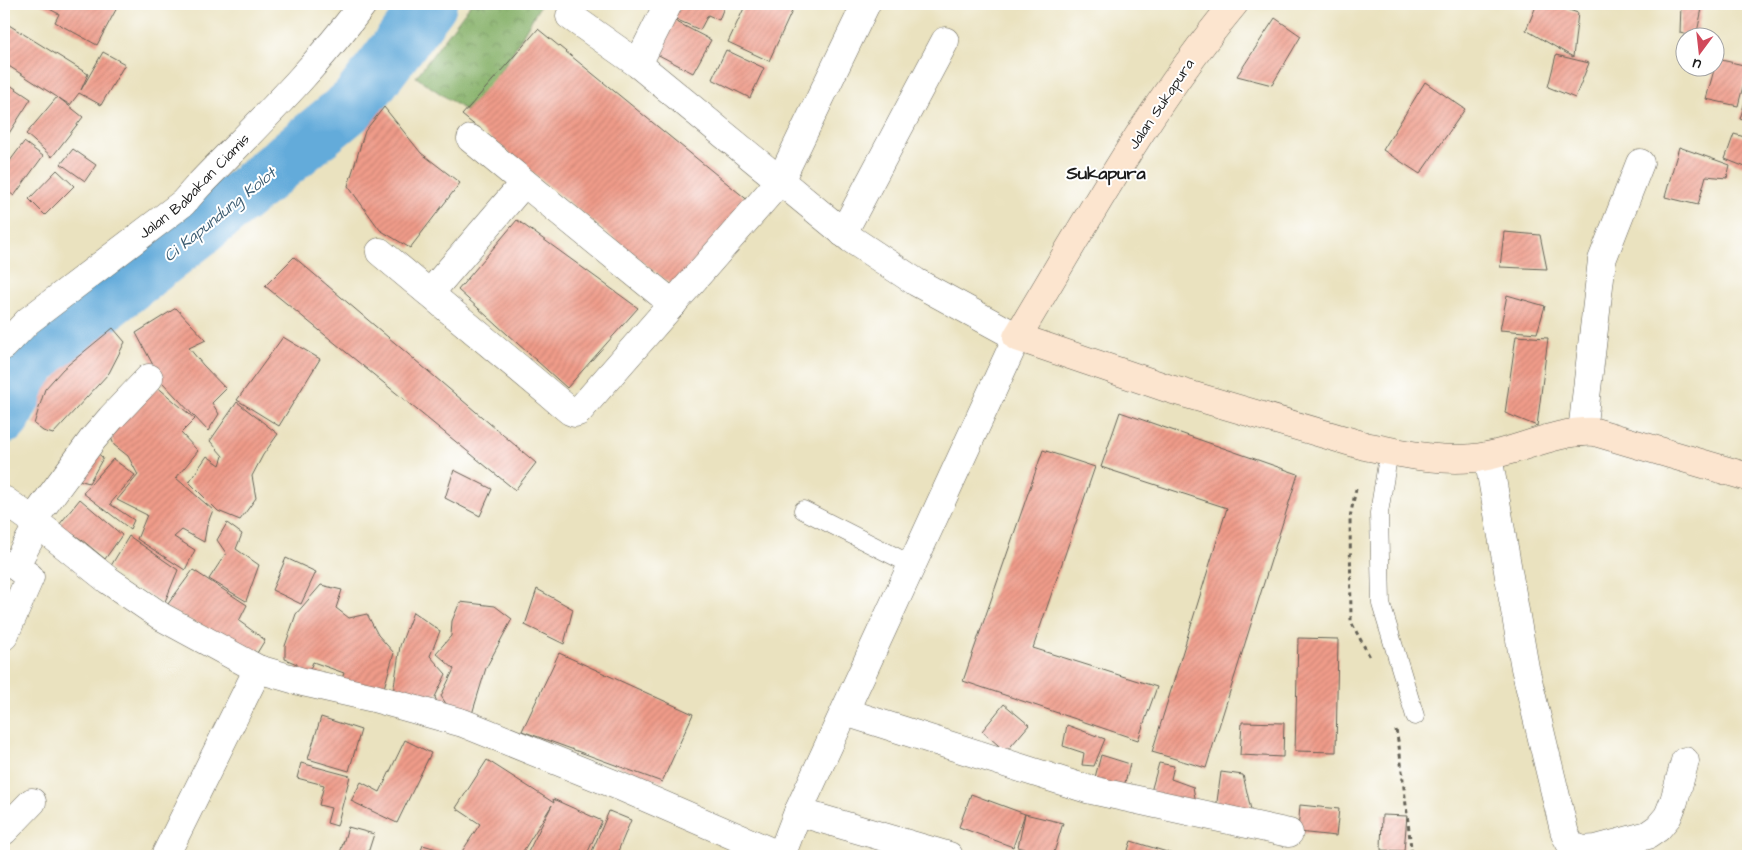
<svg xmlns="http://www.w3.org/2000/svg" width="1752" height="860" font-family="'Architects Daughter',sans-serif">
<style>
.forest{fill:url(#forest-crowns);stroke:#516642}
.lines{fill:none;stroke-linecap:round;stroke-linejoin:round}
.river{stroke:#64abda;stroke-width:54}
.building{fill:url(#building-hatch)}
.lane-casing{stroke:#646155;stroke-width:19}
.street-casing{stroke:#646155;stroke-width:29}
.secondary-casing{stroke:#646155;stroke-width:29}
.path{stroke:#646155;stroke-width:3;stroke-dasharray:4 4;stroke-linecap:butt}
.lane{stroke:#fff;stroke-width:18}
.street{stroke:#fff;stroke-width:28}
.secondary{stroke:#fce5cf;stroke-width:28}
.labels{text-anchor:middle;stroke-width:4;stroke-linejoin:round;paint-order:stroke}
.street-label{font-size:15px;fill:#1c1c1c;stroke:#fff}
.water-label{font-size:16px;font-style:italic;fill:#3c5c71;stroke:#fff}
.quarter-label{font-size:18px;font-weight:bold;fill:#1c1c1c;stroke:#fff}
</style>
<defs>
<pattern id="forest-crowns" width="20" height="18" patternUnits="userSpaceOnUse" patternTransform="scale(1.25)"><rect width="20" height="18" fill="#86b169"/><path d="M2 6a3 3 0 1 1 6 0M12 15a3 3 0 1 1 6 0" fill="none" stroke="#6d8f56"/></pattern>
<pattern id="building-hatch" width="6" height="6" patternUnits="userSpaceOnUse" patternTransform="scale(1.25)"><rect width="6" height="6" fill="#ef9b89"/><path d="M-1 1l2-2M0 6l6-6M5 7l2-2" fill="none" stroke="#cc8576"/></pattern>
</defs>
<rect width="100%" height="100%" fill="#fff"/>
<filter id="ink" filterUnits="userSpaceOnUse"><feTurbulence type="fractalNoise" baseFrequency=".02" numOctaves="2"/><feDisplacementMap in="SourceGraphic" scale="10" xChannelSelector="R" yChannelSelector="G"/><feConvolveMatrix kernelMatrix="1 2 1 2 8 2 1 2 1" color-interpolation-filters="sRGB"/></filter>
<filter id="wash" filterUnits="userSpaceOnUse"><feTurbulence type="fractalNoise" baseFrequency=".0096" numOctaves="4" result="noise"/><feDisplacementMap in="SourceGraphic" scale="20" xChannelSelector="R" yChannelSelector="G"/><feGaussianBlur stdDeviation="1.12" result="paint"/><feColorMatrix in="noise" values="0 0 0 0 0 0 0 0 0 0 0 0 0 0 0 0 0 1.4 0 .05"/><feComposite in="paint" operator="in"/></filter>
<g filter="url(#wash)">
<rect width="100%" height="100%" fill="#eae2bf"/>
<path class="forest" d="M471 4H541L507 62 469 113 416 77Z"/>
<g class="lines">
<path class="river" d="M4 417 32 361 205 226 356 102 430 4"/>
</g>
<g id="blocks">
<path class="building" d="M40 4H119L97 45 55 22 59 14Z
M677 4H718L724 7 719 20 708 15 700 30 671 17Z
M746 4H782L793 9 769 61 728 42Z
M1537 4H1551L1578 13 1573 57 1526 30Z
M1681 4H1703L1696 37 1680 33Z
M1275 18 1301 36 1272 85 1237 76Z
M671 19 711 40 693 73 653 52Z
M4 22 88 74 81 90 103 52 125 64 101 105 79 93 70 105 59 98 83 117 52 157 26 134 57 97 4 63Z
M538 29 750 202 674 287 462 115Z
M726 50 764 68 750 98 712 79Z
M1556 55 1589 63 1575 98 1548 87Z
M1717 59 1748 66 1738 106 1706 99Z
M4 81 31 99 4 141Z
M1425 82 1465 109 1420 174 1383 150Z
M1748 91V122L1740 119Z
M384 107 421 153 460 183 410 248 380 230 348 186 365 131Z
M1734 134 1748 138V168L1725 159Z
M24 142 43 156 14 196 4 188V169Z
M1679 147 1730 165 1727 178 1706 176 1698 205 1665 197Z
M73 149 96 165 85 181 61 164Z
M57 170 74 186 45 215 29 199Z
M517 220 638 308 567 388 458 290Z
M1504 232 1540 235 1547 269 1500 267Z
M294 257 536 463 515 490 265 286Z
M1507 295 1545 306 1537 333 1500 330Z
M176 308 206 340 189 348 203 365 226 389 212 403 219 414 208 431 162 382 136 333Z
M113 328 125 342 109 373 53 434 43 431 34 424 45 389 63 369Z
M1516 336 1548 338 1537 426 1505 413Z
M283 337 320 359 279 426 237 400Z
M155 385 195 419 181 433 198 451 176 478 213 510 207 525 204 542 182 530 174 537 195 550 185 570 137 539 147 515 117 500 138 475 128 456 114 445 107 427Z
M237 402 278 434 263 455 252 476 256 498 240 520 218 511 189 482 207 456 220 465 223 456 210 441Z
M1120 412 1298 474 1206 768 1152 752 1227 508 1101 467Z
M91 447 103 458 89 483 69 477Z
M1043 450 1095 467 1033 648 1157 687 1138 740 963 681Z
M113 459 135 475 110 504 134 520 130 529 83 493Z
M454 470 492 489 480 516 445 498Z
M80 499 122 535 105 559 82 540 59 525Z
M227 523 242 534 236 549 259 565 246 601 209 579 226 553 217 540Z
M129 536 178 570 164 604 109 569Z
M286 558 316 572 301 604 272 590Z
M193 570 247 605 239 621 265 640 257 653 165 608Z
M321 585 342 590 336 608 349 618 367 614 378 635 394 653 382 695 339 687 344 673 313 662 310 669 326 674H296L297 664 285 659V646L296 614Z
M537 589 573 609 564 644 525 625Z
M460 602 495 606 512 619 486 668 472 714 450 710 441 696 454 669 436 653 451 636 452 621Z
M413 612 440 631 430 656 446 674 435 697 440 711 392 700 400 646Z
M1298 638 1338 639 1336 752 1295 751Z
M559 653 693 714 662 782 522 731Z
M1004 704 1029 725 1006 752 982 731Z
M321 717 361 730 349 771 308 759Z
M1242 722 1284 723 1283 757 1240 755Z
M1067 725 1105 739 1094 766 1082 765 1084 753 1063 746Z
M405 740 431 753 397 823 351 801 361 782 380 792Z
M1101 755 1130 764 1123 790 1094 781Z
M487 760 554 803 553 799 602 821 586 856H526L552 805 520 856H459L480 824 456 808Z
M301 763 350 776 337 826 327 823 331 808 319 805 324 785 297 778Z
M1159 763 1174 766 1171 779 1193 787 1197 808 1150 795Z
M1221 772 1243 775 1252 814 1216 809Z
M971 794 1025 814 1013 847 959 827Z
M1300 805 1339 809 1336 836 1298 832Z
M609 811 631 820 616 856H590Z
M1025 814 1063 823 1053 856 1018 847Z
M1382 815 1407 816 1404 851 1381 850Z
M348 827 374 834 367 856H339Z
M1131 841 1180 856H1126Z
M423 845 454 854 453 856H419Z"/>
</g>
</g>
<g filter="url(#ink)">
<use href="#blocks" fill-opacity="0" stroke="#646155" stroke-width="1"/>
<g class="lines">
<defs>
<path id="lane" d="M1389 451 1379 513 1381 604 1415 716
M803 510 912 565"/>
<g id="street">
<path d="M570 16 638 64 851 239 916 282 1017 337 798 812 781 856"/>
<path d="M638 64 668 4"/>
<path d="M471 139 673 304"/>
<path d="M843 233 945 41"/>
<path d="M380 252 570 411 575 413 578 412 780 181 866 4"/>
<path d="M430 293 524 183"/>
<path id="s1" d="M4 346 28 321 183 203 198 186C256 126 314 70 363 4"/>
<path d="M1582 432 1602 260 1640 163"/>
<path d="M1488 456 1525 668 1565 834 1571 845 1582 850 1596 849 1648 835 1658 828 1668 816 1674 801 1685 761"/>
<path d="M4 500 38 524 108 580 162 617 258 669 303 682 374 698 463 723 619 786 781 856"/>
<path d="M33 520 93 439 111 418 149 378"/>
<path d="M4 636 30 577 15 566 38 524"/>
<path d="M845 712 1087 789 1289 833"/>
<path d="M798 812 949 856"/>
<path d="M4 831 32 802"/>
<path d="M165 856 258 669"/>
</g>
<path id="secondary" d="M1234 4C1149 106 1085 224 1017 337L1170 389 1365 446C1404 454 1447 464 1487 456 1523 449 1558 430 1595 432L1748 477"/>
</defs>
<use href="#lane" class="lane-casing"/>
<use href="#street" class="street-casing"/>
<use href="#secondary" class="secondary-casing"/>
<path class="path" d="M1356 489 1350 517 1351 622 1371 659
M1396 730 1399 746 1412 856"/>
<use href="#lane" class="lane"/>
<use href="#street" class="street"/>
<use href="#secondary" class="secondary"/>
</g>
</g>
<g class="labels">
<g class="street-label">
<text transform="translate(1161 104) rotate(-56)" y="5">Jalan Sukapura</text>
<text dy="5" stroke="none"><textPath href="#s1" startOffset="249">Jalan Babakan Ciamis</textPath></text>
</g>
<g class="water-label">
<text transform="translate(219 214) rotate(-39)" y="6">Ci Kapundung Kolot</text>
</g>
<g class="quarter-label">
<text x="1106" y="179">Sukapura</text>
</g>
</g>
<rect width="1752" height="860" fill="none" stroke="#fff" stroke-width="20"/>
<g transform="translate(1700 52) rotate(195)"><circle r="24" fill="#ffffff" stroke="#a4a4a4"/>
<path d="M0-4L9 19L0 12L-9 19Z" fill="#d1495b"/>
<text y="-8" font-size="14" font-weight="bold" text-anchor="middle" fill="#1c1c1c">U</text>
</g>
</svg>
